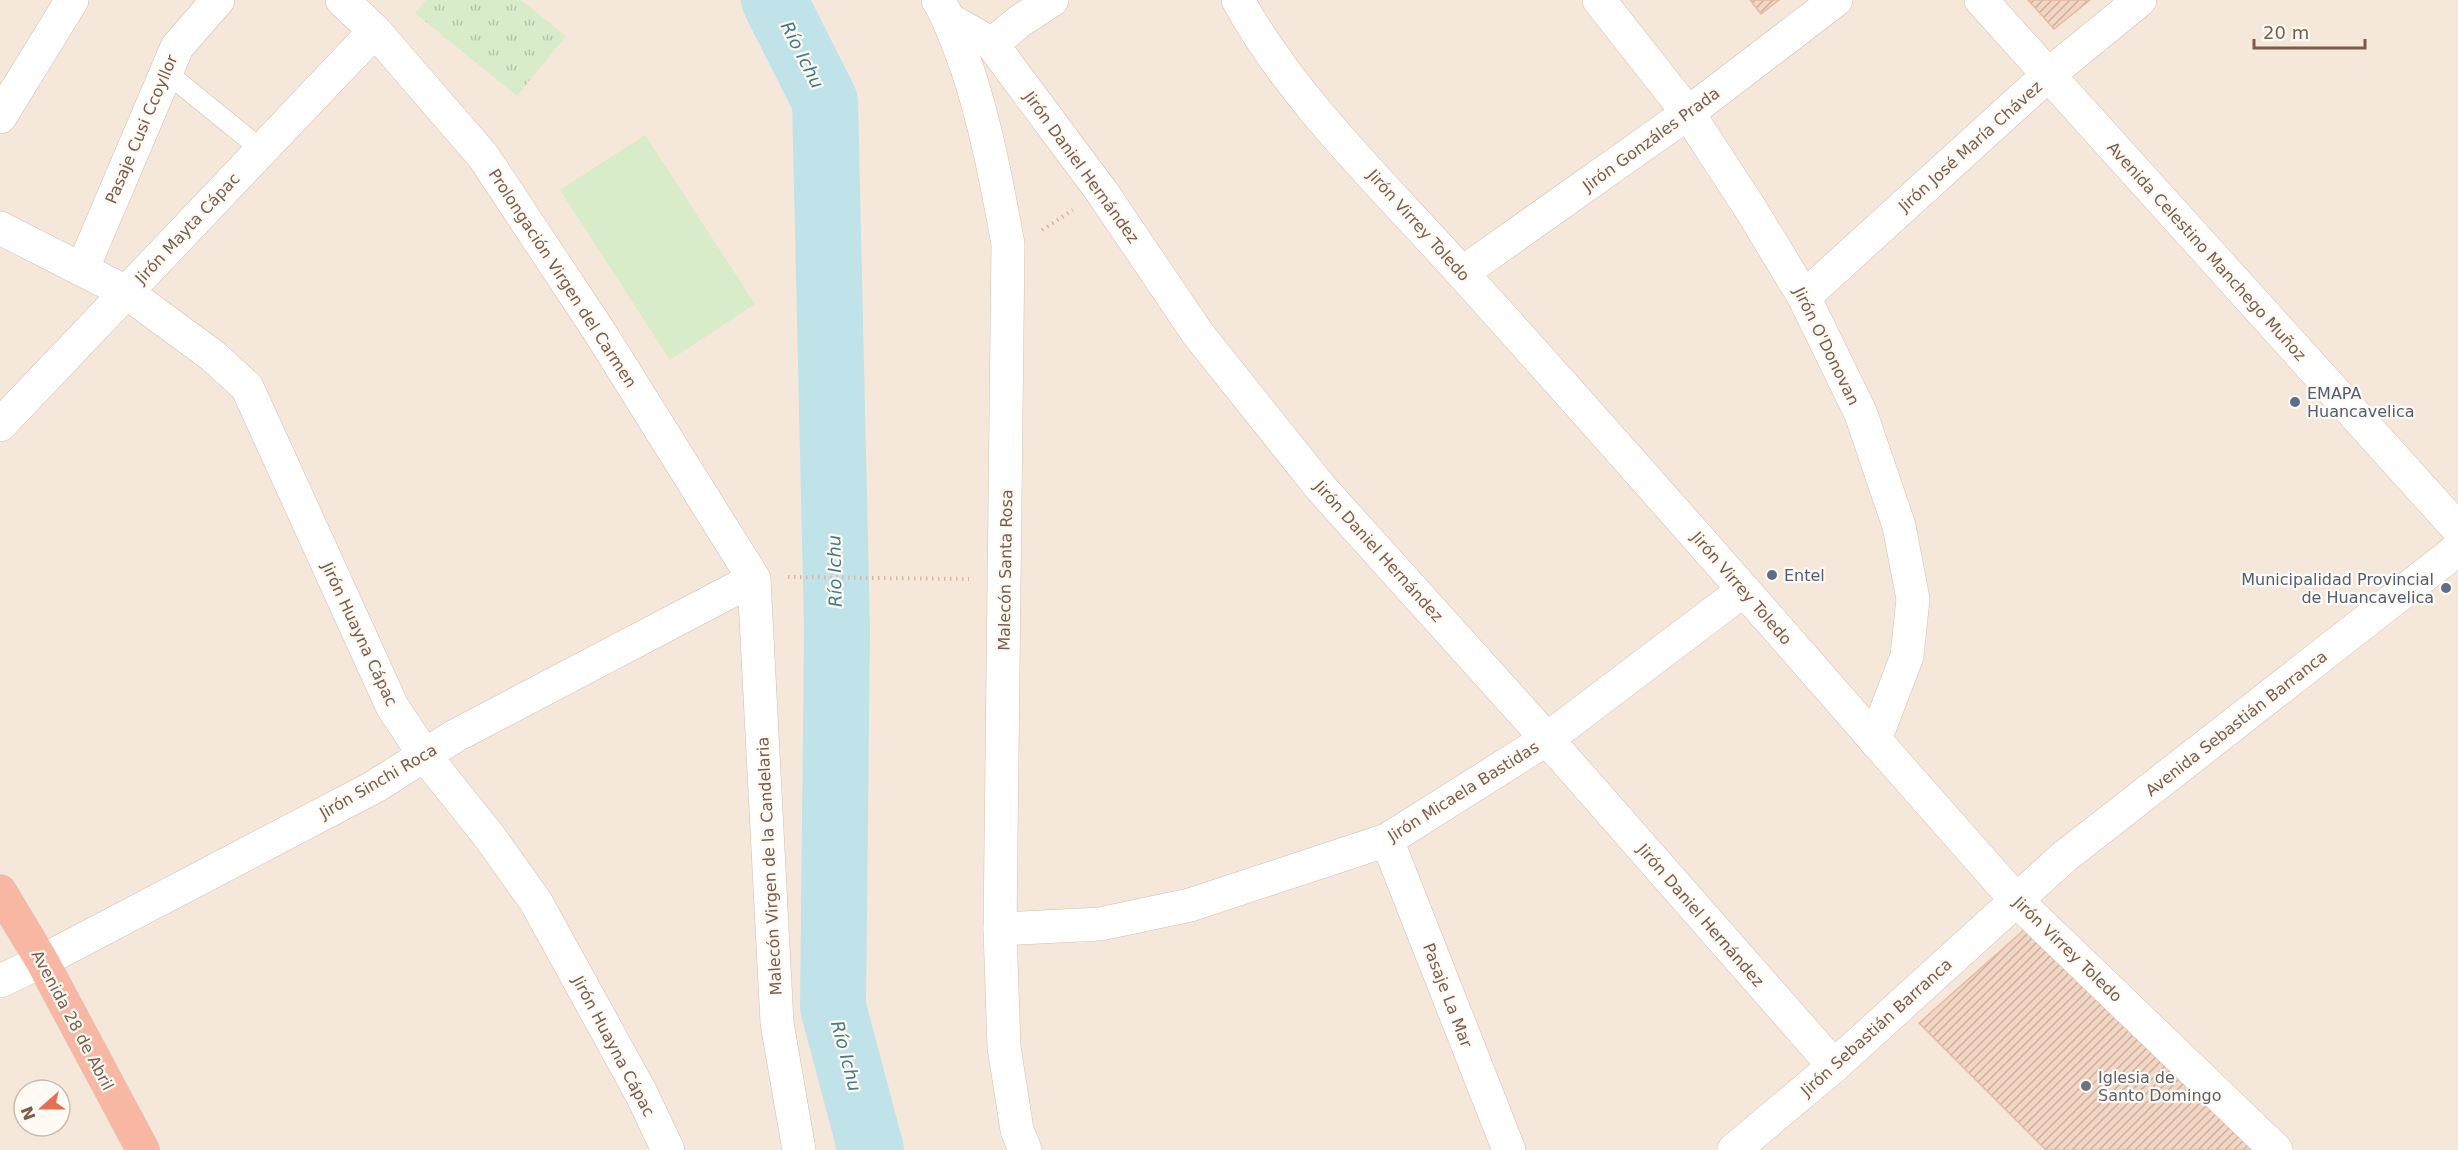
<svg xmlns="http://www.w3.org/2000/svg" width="2458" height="1150" font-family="'DejaVu Sans',sans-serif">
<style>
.residential{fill:#f5e8da;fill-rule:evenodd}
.green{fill:#d8ecc9}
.park{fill:url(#park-tufts)}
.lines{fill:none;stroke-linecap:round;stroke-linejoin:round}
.river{stroke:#bfe3e8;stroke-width:66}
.building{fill:url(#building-hatch);stroke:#e6bba3;stroke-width:1.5}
.lane-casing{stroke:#d1beb0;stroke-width:21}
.street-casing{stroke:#d1beb0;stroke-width:34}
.secondary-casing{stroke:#d6c0b0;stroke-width:34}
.highway-casing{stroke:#dad1cd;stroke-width:34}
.path{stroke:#d9b8a5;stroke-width:4;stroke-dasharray:1.5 4.5;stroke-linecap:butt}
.lane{stroke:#fff;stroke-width:20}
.street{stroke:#fff;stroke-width:33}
.secondary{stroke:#fff;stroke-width:33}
.highway{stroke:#f7b7a3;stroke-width:33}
.service-dot{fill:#5c6f8a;stroke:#fffaf3;stroke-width:2}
.worship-dot{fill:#6b7280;stroke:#fffaf3;stroke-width:2}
.labels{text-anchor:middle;stroke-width:4.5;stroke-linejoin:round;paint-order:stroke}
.street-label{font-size:16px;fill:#7a5c4d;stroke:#fffaf3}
.service-label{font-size:16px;fill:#4e5e75;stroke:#fffaf3;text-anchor:start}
.worship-label{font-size:16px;fill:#5b616d;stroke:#fffaf3;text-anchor:start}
.water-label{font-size:18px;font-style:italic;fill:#437c86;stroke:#fffaf3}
</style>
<defs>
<pattern id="park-tufts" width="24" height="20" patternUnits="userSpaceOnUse" patternTransform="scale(1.5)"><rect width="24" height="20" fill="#d8ecc9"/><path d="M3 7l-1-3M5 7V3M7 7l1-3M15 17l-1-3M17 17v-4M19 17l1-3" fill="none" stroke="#b4c2a5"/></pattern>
<pattern id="building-hatch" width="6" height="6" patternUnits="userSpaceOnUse" patternTransform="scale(1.5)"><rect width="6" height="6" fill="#f3d5c3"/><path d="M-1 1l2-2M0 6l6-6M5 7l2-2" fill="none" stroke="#cab0a1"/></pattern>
</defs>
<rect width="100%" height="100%" fill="#fdf6ec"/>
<path class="residential" d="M0 0H2458V1150H0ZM24 1090H60V1126H24Z"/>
<path class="green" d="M645 135 755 304 670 360 560 190Z"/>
<path class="park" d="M426 0H521L566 36 517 96 415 13Z"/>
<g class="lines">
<path class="river" d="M774 0 825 101 837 630 833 1007 871 1150"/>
</g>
<path class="building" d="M1750 0H1779L1761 14Z
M2028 0H2090L2054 29Z
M2025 929 2257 1150H2046L1919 1023Z"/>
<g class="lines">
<defs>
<path id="lane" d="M166 72 262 150"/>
<path id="street" d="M342 0 375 31 483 156 599 331 754 579
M1238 0C1291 98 1387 189 1462 273 1601 427 1739 584 1875 740
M950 20 992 44 1102 192 1198 334 1321 488 1547 739 1834 1066
M992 44 1020 21 1052 0
M0 117 72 0
M0 228 126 292 213 356 247 387 392 706 425 756 489 836 536 902 641 1093 668 1150
M82 270 177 47 218 0
M1462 273 1688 113 1836 0
M1804 297 2048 75 2140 0
M0 425 375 31
M754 579 777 1023 799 1150
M1387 840 1509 1150
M1000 929 1100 924 1190 905 1387 840 1547 739 1744 590
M0 981 42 961 374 787 455 736 754 579"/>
<path id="secondary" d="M938 0C951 21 958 44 967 68 986 125 997 184 1008 244L1000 929 1004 1047 1017 1130 1025 1150
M1599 0 1688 113 1750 208 1804 297 1861 414 1899 526 1913 599 1907 656 1875 740 2017 901 2276 1150
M1981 0 2458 529
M1734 1150 1834 1066 2064 857 2458 549"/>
<path id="highway" d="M0 891 42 961 143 1150"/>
</defs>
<use href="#lane" class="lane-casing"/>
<use href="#street" class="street-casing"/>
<use href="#secondary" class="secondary-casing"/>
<use href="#highway" class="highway-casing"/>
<path class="path" d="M1042 230 1073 210
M788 577 969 579"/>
<use href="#lane" class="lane"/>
<use href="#street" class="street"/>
<use href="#secondary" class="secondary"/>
<use href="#highway" class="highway"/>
</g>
<g class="service-dot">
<circle cx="2295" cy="402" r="6"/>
<circle cx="1772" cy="575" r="6"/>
<circle cx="2446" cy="588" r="6"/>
</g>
<circle class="worship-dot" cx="2086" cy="1086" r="6"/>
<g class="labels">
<g class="street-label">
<text transform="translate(141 129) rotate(-67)" y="6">Pasaje Cusi Ccoyllor</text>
<text transform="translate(1651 139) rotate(-36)" y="6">Jirón Gonzáles Prada</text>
<text transform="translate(1970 146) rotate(-42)" y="6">Jirón José María Chávez</text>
<text transform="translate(1082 167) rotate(54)" y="6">Jirón Daniel Hernández</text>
<text transform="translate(1419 225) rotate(48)" y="6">Jirón Virrey Toledo</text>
<text transform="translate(187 228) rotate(-47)" y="6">Jirón Mayta Cápac</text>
<text transform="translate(2207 251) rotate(48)" y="6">Avenida Celestino Manchego Muñoz</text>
<text transform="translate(563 278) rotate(57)" y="6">Prolongación Virgen del Carmen</text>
<text transform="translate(1827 346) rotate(64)" y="6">Jirón O'Donovan</text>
<text transform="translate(1379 551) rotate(48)" y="6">Jirón Daniel Hernández</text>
<text transform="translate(1005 570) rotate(-89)" y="6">Malecón Santa Rosa</text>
<text transform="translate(1742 588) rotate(49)" y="6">Jirón Virrey Toledo</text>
<text transform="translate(360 634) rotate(65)" y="6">Jirón Huayna Cápac</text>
<text transform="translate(2236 723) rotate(-38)" y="6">Avenida Sebastián Barranca</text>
<text transform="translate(378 781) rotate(-30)" y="6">Jirón Sinchi Roca</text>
<text transform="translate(1463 791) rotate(-32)" y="6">Jirón Micaela Bastidas</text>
<text transform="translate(769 866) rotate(-93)" y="6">Malecón Virgen de la Candelaria</text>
<text transform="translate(1701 915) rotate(49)" y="6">Jirón Daniel Hernández</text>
<text transform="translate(2068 949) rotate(44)" y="6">Jirón Virrey Toledo</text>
<text transform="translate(1448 995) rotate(69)" y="6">Pasaje La Mar</text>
<text transform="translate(73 1020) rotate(62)" y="6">Avenida 28 de Abril</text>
<text transform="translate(1876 1027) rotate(-42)" y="6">Jirón Sebastián Barranca</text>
<text transform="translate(614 1046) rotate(62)" y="6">Jirón Huayna Cápac</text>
</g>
<g class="service-label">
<text x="2307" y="399">EMAPA<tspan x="2307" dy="18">Huancavelica</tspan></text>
<text x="1784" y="581">Entel</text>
<text x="2434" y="585" text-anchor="end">Municipalidad Provincial<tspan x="2434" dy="18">de Huancavelica</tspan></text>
</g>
<g class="worship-label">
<text x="2098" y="1083">Iglesia de<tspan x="2098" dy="18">Santo Domingo</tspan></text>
</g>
<g class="water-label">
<text transform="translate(802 55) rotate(63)" y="6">Río Ichu</text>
<text transform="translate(835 571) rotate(-91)" y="6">Río Ichu</text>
<text transform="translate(846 1056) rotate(75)" y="6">Río Ichu</text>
</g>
</g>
<g transform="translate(42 1108) rotate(249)"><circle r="28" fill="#fffaf3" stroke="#cabbb1" stroke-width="1.5"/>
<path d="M0-4.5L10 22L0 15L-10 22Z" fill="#e76f51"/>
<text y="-9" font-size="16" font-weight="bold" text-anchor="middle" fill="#7a5c4d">N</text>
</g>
<path d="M2254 39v9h111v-9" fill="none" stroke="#7a5c4d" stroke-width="3"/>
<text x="2263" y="39" font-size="18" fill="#7a5c4d" stroke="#fffaf3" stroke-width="4.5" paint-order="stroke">20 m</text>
</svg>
